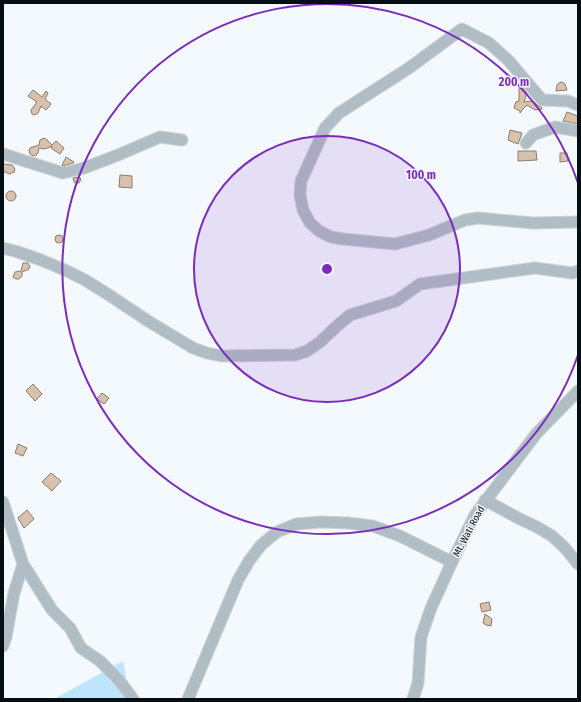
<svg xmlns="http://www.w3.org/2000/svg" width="581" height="702" font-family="'Fira Sans Condensed',sans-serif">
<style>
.green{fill:#bde5fd}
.building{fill:#d7c2ae;stroke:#8e7a68}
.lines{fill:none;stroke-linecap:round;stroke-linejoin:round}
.minor-casing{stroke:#ced3d8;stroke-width:13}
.minor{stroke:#b1bdc4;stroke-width:11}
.ring{fill:none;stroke:#7b2cbf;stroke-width:2}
.labels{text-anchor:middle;stroke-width:3;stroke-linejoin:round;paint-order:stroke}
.street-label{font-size:10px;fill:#050e13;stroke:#f4f9fd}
.centre{fill:#7b2cbf;stroke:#f4f9fd;stroke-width:2}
.ring-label{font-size:12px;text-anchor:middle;font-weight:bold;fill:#7b2cbf;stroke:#f4f9fd;stroke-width:3;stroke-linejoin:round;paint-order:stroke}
</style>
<rect width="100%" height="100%" fill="#f4f9fd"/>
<path class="green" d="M123 661 130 699H54Z"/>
<path class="building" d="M562 82 565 84 567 90 556 91 557 85 559 83Z
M521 88H523L527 93 524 102 533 101 537 105 541 107 542 109 535 110 527 105 522 110 520 113V111L514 108 516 102 519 101V89Z
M33 90 42 97 46 91 48 93 45 99 51 104 46 110 41 106 38 113 34 115 32 114 31 110 37 102 28 96Z
M567 112 578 116V124L563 121Z
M510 130 522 133 518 144 508 140Z
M44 138 47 140 52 145 56 141 64 148 60 154 51 148 52 146 45 149 39 148 38 153 36 155 33 156 30 154 29 150 30 148 39 145 40 140Z
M518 151H536L537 160 518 161Z
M560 153H567L568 161 560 162Z
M66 157 74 162 73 163 63 166 62 165Z
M3 164 12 165 15 169 14 172 9 174 3 171Z
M120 175 132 176V188L119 187Z
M79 177 81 179 79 183H76L74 182 73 178Z
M6 196a5 5 0 1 1 10 0a5 5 0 1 1-10 0Z
M55 239a4 4 0 1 1 8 0a4 4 0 1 1-8 0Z
M23 263H28L30 267 29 269 27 270 22 272V276L19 279H16L13 277 15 272 21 271Z
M33 384 42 394 35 401 26 391Z
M102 393 109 398 104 404 97 399Z
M18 444 27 448 23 456 15 453Z
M51 473 61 481 52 491 42 482Z
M27 510 34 519 24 528 18 518Z
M489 602 491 610 482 612 480 604Z
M485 614 492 619 491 626 486 625 483 623Z"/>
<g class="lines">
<defs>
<path id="minor" d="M578 105 568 101 542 100 509 61 489 43 462 29 409 68 339 113 325 128 301 181 300 195 303 210 310 223 319 231 331 237 343 239 395 244 429 235 465 220 478 218 533 223 578 222
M526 143 533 135 555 127 578 131
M3 154 63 173 84 168 118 155 160 137 182 140
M3 248 18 252 41 260 65 270 85 280 109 295 148 321 193 348 207 353 222 356 295 355 307 351 320 342 338 325 350 315 396 301 420 284 535 268 572 273 578 271
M485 500 518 518 537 527 552 536 565 548 578 564
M3 502 23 564 52 610 70 628 81 648 100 661 114 675 122 684 133 699
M3 646 6 637 14 593 23 564
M188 699 238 580 249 561 261 545 277 532 296 524 321 522 348 523 373 526 400 536 452 562
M413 699 418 683 421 637 431 608 452 562 475 515 536 434 578 391"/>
</defs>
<use href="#minor" class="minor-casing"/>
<use href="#minor" class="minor"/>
</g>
<circle cx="327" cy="269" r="133" fill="#7b2cbf" fill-opacity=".12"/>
<g class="ring">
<circle cx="327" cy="269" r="133"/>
<path d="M578 355A265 265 0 1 1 578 183"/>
</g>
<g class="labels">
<g class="street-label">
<text transform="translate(468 531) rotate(-62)" y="4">Mt. Wati Road</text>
</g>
</g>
<circle cx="327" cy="269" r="6" class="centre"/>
<g class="ring-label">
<text x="514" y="86">200 m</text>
<text x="421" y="179">100 m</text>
</g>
<rect width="581" height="702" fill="none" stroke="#050e13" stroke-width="8"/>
</svg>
